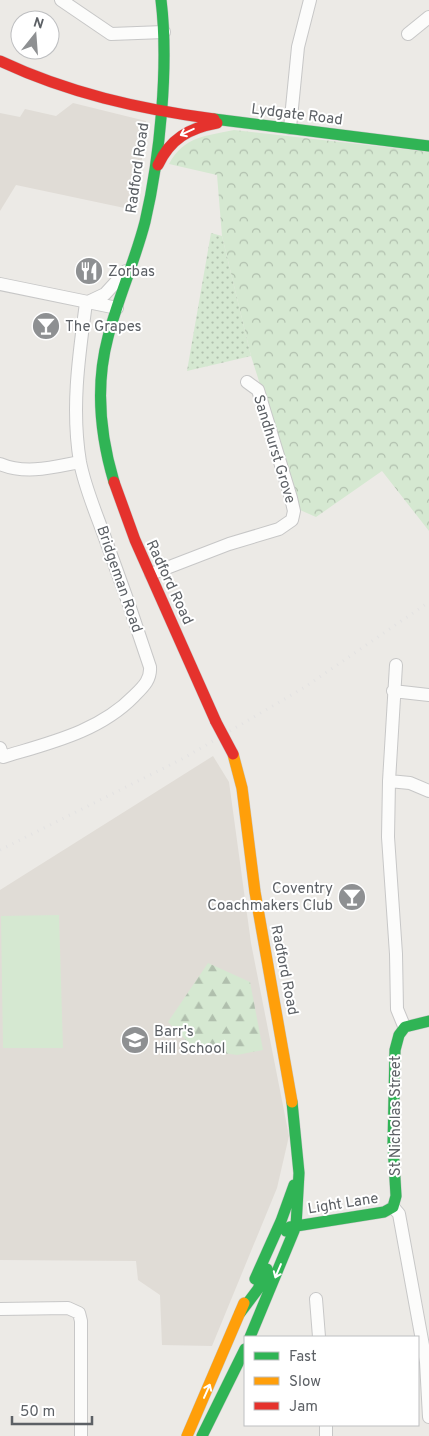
<svg xmlns="http://www.w3.org/2000/svg" width="429" height="1436" font-family="Overpass,sans-serif">
<style>
.education{fill:#e0dcd6}
.grass{fill:#d5e8d1}
.forest{fill:url(#forest-firs)}
.park{fill:url(#park-crowns)}
.garden{fill:url(#garden-dots)}
.lines{fill:none;stroke-linecap:round;stroke-linejoin:round}
.street-casing{stroke:#c7c7c7;stroke-width:14}
.fast-casing{stroke:#c8c8c8;stroke-width:12}
.slow-casing{stroke:#c8c8c8;stroke-width:12}
.jam-casing{stroke:#c8c8c8;stroke-width:12}
.street{stroke:#fcfcfb;stroke-width:12}
.fast{stroke:#30b455;stroke-width:11}
.slow{stroke:#ff9f0a;stroke-width:11}
.jam{stroke:#e5322d;stroke-width:11}
.rail{stroke:#e3e2e2;stroke-width:3;stroke-dasharray:1 6;stroke-linecap:butt}
.jam-bridge-casing{stroke:#c8c8c8;stroke-width:12;stroke-linecap:butt}
.jam-bridge{stroke:#e5322d;stroke-width:11}
.oneway{stroke:#fff}
.labels{text-anchor:middle;stroke-width:4;stroke-linejoin:round;paint-order:stroke}
.street-label{font-size:15px;fill:#5c6065;stroke:#fff}
.poi-label{font-size:15px;fill:#5c6065;stroke:#fff;text-anchor:start}
</style>
<defs>
<pattern id="forest-firs" width="22" height="20" patternUnits="userSpaceOnUse" patternTransform="scale(1.25)"><rect width="22" height="20" fill="#d5e8d1"/><path d="M5 1l3.5 6h-7zM16 11l3.5 6h-7z" fill="#b0bfad"/></pattern>
<pattern id="park-crowns" width="20" height="18" patternUnits="userSpaceOnUse" patternTransform="scale(1.25)"><rect width="20" height="18" fill="#d5e8d1"/><path d="M2 6a3 3 0 1 1 6 0M12 15a3 3 0 1 1 6 0" fill="none" stroke="#b0bfad"/></pattern>
<pattern id="garden-dots" width="8" height="8" patternUnits="userSpaceOnUse" patternTransform="scale(1.25)"><rect width="8" height="8" fill="#d5e8d1"/><path d="M2 2h.1M6 6h.1" fill="none" stroke="#b0bfad" stroke-width="1.8" stroke-linecap="round"/></pattern>
</defs>
<rect width="100%" height="100%" fill="#eceae6"/>
<path class="education" d="M73 103 146 121 140 177 134 210 16 185 0 211V113L20 117 25 109 56 116Z
M213 756 229 782 251 943 289 1136 277 1188 212 1346 162 1345 160 1295 138 1280 136 1261 0 1260V890Z"/>
<path class="grass" d="M59 915 63 1048H3L1 916Z"/>
<path class="forest" d="M208 963 250 982 263 1050 237 1055 195 1049 168 1022Z"/>
<path class="park" d="M234 130 429 152V531L382 471 316 517 300 510 251 356 222 236 217 175 169 164C184 136 206 136 234 130Z"/>
<path class="garden" d="M211 233 222 236 251 356 187 371Z"/>
<g class="lines">
<defs>
<path id="street" d="M61 0 111 34 164 32
M408 34 429 17
M290 128 298 47 310 0
M0 284 117 308
M0 464C26 475 54 467 80 462
M151 574 229 544 279 529 292 520 294 511 291 498 258 390 247 382
M396 665 389 781 388 837 396 954 397 1009 404 1026
M393 691 429 695
M0 748 3 757C49 743 99 732 134 696 143 687 151 680 150 667 136 624 121 581 105 538 96 513 85 488 80 462 71 408 79 355 86 303L105 294 126 271
M389 781 410 783 429 791
M393 1207 399 1214 426 1362 429 1417
M316 1299 319 1337
M0 1309 68 1308 79 1313 81 1321V1436
M326 1425V1436"/>
<path id="fast" d="M214 119 429 146
M114 482C100 435 95 386 108 337 118 298 135 261 145 222 160 158 169 65 161 0
M286 1231 290 1227 384 1212 393 1207 396 1196 393 1145 395 1050 399 1035 405 1027 429 1021
M255 1279 281 1221 294 1185
M240 1313 258 1289 267 1269
M250 1337 296 1226 299 1173 292 1102
M202 1436 245 1349"/>
<path id="slow" d="M233 754 242 788 255 892 292 1102
M187 1436 244 1303"/>
<path id="jam" d="M0 61C68 93 139 109 214 119
M158 165C170 139 189 128 217 123
M114 482 135 540 216 722"/>
</defs>
<use href="#street" class="street-casing"/>
<use href="#fast" class="fast-casing"/>
<use href="#slow" class="slow-casing"/>
<use href="#jam" class="jam-casing"/>
<use href="#street" class="street"/>
<use href="#fast" class="fast"/>
<use href="#slow" class="slow"/>
<use href="#jam" class="jam"/>
<path class="rail" d="M0 850 184 758 305 687 429 602"/>
<defs>
<path id="jam-bridge" d="M216 722 233 754"/>
</defs>
<use href="#jam-bridge" class="jam-bridge-casing"/>
<use href="#jam-bridge" class="jam-bridge"/>
</g>
<defs><path id="oneway-shaft" d="M-6 0H5M1.5-3L5.5 0L1.5 3" fill="none" stroke-width="1.6" stroke-linecap="round" stroke-linejoin="round" transform="scale(1.25)"/></defs>
<g class="oneway">
<use href="#oneway-shaft" transform="translate(187 132) rotate(155)"/>
<use href="#oneway-shaft" transform="translate(278 1271) rotate(113)"/>
<use href="#oneway-shaft" transform="translate(207 1391) rotate(-66)"/>
</g>
<defs>
<symbol id="restaurant-disc" viewBox="-11 -11 22 22"><circle r="9.5" fill="#8e9092" stroke="#fff"/><path d="M-5-6h1v4h1v-4h1v4h1v-4h1v5L-1.5 .5V6h-2V.5L-5-1ZM5-6V6H3V1.5H1.5Q1.5-4 5-6Z" fill="#fff"/></symbol>
<symbol id="bar-disc" viewBox="-11 -11 22 22"><circle r="9.5" fill="#8e9092" stroke="#fff"/><path d="M-6-5H6L.8 .8V4.5H3.5V6h-7V4.5H-.8V.8Z" fill="#fff"/></symbol>
<symbol id="school-disc" viewBox="-11 -11 22 22"><circle r="9.5" fill="#8e9092" stroke="#fff"/><path d="M0-5L7-2L0 1L-7-2ZM-4 1L0 2.5L4 1V4Q0 6-4 4Z" fill="#fff"/></symbol>
</defs>
<g fill-rule="evenodd">
<use href="#restaurant-disc" x="73" y="255" width="32" height="32"/>
<use href="#bar-disc" x="30" y="310" width="32" height="32"/>
<use href="#bar-disc" x="336" y="881" width="32" height="32"/>
<use href="#school-disc" x="119" y="1024" width="32" height="32"/>
</g>
<g class="labels">
<g class="street-label">
<text transform="translate(297 114) rotate(7)" y="5">Lydgate Road</text>
<text transform="translate(137 168) rotate(-82)" y="5">Radford Road</text>
<text transform="translate(275 449) rotate(73)" y="5">Sandhurst Grove</text>
<text transform="translate(120 579) rotate(71)" y="5">Bridgeman Road</text>
<text transform="translate(170 582) rotate(65)" y="5">Radford Road</text>
<text transform="translate(285 970) rotate(79)" y="5">Radford Road</text>
<text transform="translate(395 1116) rotate(-90)" y="5">St Nicholas Street</text>
<text transform="translate(343 1203) rotate(-9)" y="5">Light Lane</text>
</g>
<g class="poi-label">
<text x="108" y="276">Zorbas</text>
<text x="65" y="331">The Grapes</text>
<text x="333" y="893" text-anchor="end">Coventry<tspan x="333" dy="17">Coachmakers Club</tspan></text>
<text x="154" y="1036">Barr's<tspan x="154" dy="17">Hill School</tspan></text>
</g>
</g>
<rect x="244" y="1336" width="175" height="90" fill="#ffffff" stroke="#bebfc1"/>
<rect x="254" y="1352" width="25" height="8" fill="#30b455" stroke="#bebfc1"/>
<text x="289" y="1361" font-size="15" fill="#5c6065">Fast</text>
<rect x="254" y="1377" width="25" height="8" fill="#ff9f0a" stroke="#bebfc1"/>
<text x="289" y="1386" font-size="15" fill="#5c6065">Slow</text>
<rect x="254" y="1402" width="25" height="8" fill="#e5322d" stroke="#bebfc1"/>
<text x="289" y="1411" font-size="15" fill="#5c6065">Jam</text>
<g transform="translate(35 35) rotate(17)"><circle r="24" fill="#ffffff" stroke="#bebfc1"/>
<path d="M0-4L9 19L0 12L-9 19Z" fill="#8e9092"/>
<text y="-8" font-size="14" font-weight="bold" text-anchor="middle" fill="#5c6065">N</text>
</g>
<path d="M12 1416v8h80v-8" fill="none" stroke="#5c6065" stroke-width="2.5"/>
<text x="20" y="1416" font-size="15" fill="#5c6065" stroke="#ffffff" stroke-width="4" paint-order="stroke">50 m</text>
</svg>
